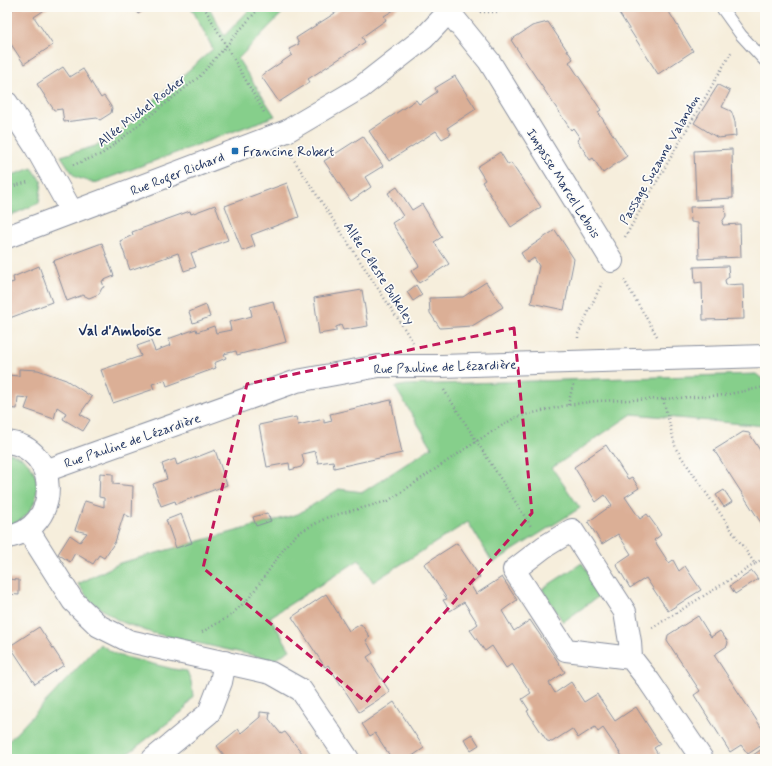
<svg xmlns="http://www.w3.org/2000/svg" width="772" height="766" font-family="Mynerve,sans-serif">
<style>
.green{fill:#86cf8b;stroke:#507f74}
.building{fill:#dbaf96}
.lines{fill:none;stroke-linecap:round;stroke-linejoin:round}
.service-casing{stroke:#888e9d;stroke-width:13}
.minor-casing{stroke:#888e9d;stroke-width:24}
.path{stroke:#888e9d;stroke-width:2.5;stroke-dasharray:1 3;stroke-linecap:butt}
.service{stroke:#fff;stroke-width:11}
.minor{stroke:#fff;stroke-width:22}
.marked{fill:none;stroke:#c2185b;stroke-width:3;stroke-dasharray:8 5;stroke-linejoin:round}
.poi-dot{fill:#1f6fb2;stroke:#fdfcf7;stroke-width:1.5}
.labels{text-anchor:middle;stroke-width:3.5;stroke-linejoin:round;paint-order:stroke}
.street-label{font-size:13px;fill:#1b2f5e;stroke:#fdfcf7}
.poi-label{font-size:13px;fill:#1b2f5e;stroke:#fdfcf7;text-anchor:start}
.neighbourhood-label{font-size:14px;font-weight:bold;fill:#1b2f5e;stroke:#fdfcf7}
</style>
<rect width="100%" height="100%" fill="#fdfcf7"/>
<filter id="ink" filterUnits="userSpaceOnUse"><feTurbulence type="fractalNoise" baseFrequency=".025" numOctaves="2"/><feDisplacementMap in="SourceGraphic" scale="8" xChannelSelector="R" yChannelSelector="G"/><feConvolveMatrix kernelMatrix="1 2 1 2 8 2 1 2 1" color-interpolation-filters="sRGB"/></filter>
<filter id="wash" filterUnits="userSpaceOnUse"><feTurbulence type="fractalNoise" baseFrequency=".012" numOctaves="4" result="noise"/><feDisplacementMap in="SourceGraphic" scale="16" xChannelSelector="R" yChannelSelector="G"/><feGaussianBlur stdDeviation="0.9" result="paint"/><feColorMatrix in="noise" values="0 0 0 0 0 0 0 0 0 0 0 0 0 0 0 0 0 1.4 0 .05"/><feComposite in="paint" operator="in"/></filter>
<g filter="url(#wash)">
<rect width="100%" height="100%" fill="#f6eedc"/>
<path class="green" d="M191 7H209L224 36 252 7H288L238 59 275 116 95 183 75 177 61 156 95 146 128 126 152 102 213 49Z
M32 168 42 182 39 203 7 217V177Z
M756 374 765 381V426L632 414 552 468 580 508 493 563 468 522 373 582 359 560 270 617 290 650 274 660 152 633 119 621 90 601 78 584 120 563 298 514 339 489 363 492 432 447 395 387 406 385Z
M7 452C14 454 21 456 27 462 47 482 36 521 7 525Z
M582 563 602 594 563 622 542 589Z
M100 644 117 655 173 669 187 671 191 681 193 696 183 711 121 759H7V743Z"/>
<g id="blocks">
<path class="building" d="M17 7H49L34 17 53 45 24 64 7 38V13Z
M134 7H149L138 14Z
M343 7H399L384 16 386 20 362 37 365 42 308 79 310 82 279 102 261 76 292 55 289 49 299 44 296 38 343 8Z
M628 7H666L693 51 658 74 619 13Z
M548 22 573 59 569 62 601 110 598 112 627 156 603 173 593 158 590 160 577 140 580 138 573 128 571 130 511 40 532 26Z
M63 67 70 77 83 69 101 98 104 96 112 108 111 113 100 120 97 118 64 122 62 109 54 110 37 84Z
M455 76 476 109 447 128 451 134 442 139 436 131 389 161 369 131 416 100 419 104 437 92 435 88Z
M718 85 730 91 722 107 731 111 732 113 735 122 736 136 718 138 694 123Z
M363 136 383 166 365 177 371 187 351 201 324 161Z
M732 149 733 198 696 200 694 151Z
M500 152 508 165 511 163 541 207 511 227 482 182 485 180 477 167Z
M287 183 299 217 251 235 255 246 242 251 225 206Z
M397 187 412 210 422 204 442 237 434 242 449 264 419 283 411 271 419 266 392 223 403 216 388 193Z
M215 205 228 240 191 253 196 267 184 271 178 253 130 270 120 241 133 235 132 232 190 211 191 214Z
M725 206 726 216 722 222 723 225 740 224 741 257 699 259 698 223 691 222 690 207Z
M555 230 574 259 564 310 531 303 539 266 534 258 527 263 521 253Z
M102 243 114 276 102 281 104 287 102 288 99 294 89 298 83 295 67 301 53 261Z
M39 266 52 302 7 319V284L14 282 13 277Z
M728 266 729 277 725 280 726 285 743 284 744 319 703 320 702 282 695 283 694 267Z
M486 282 503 307 472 326 440 328 430 313 429 298 463 297Z
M416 285 422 295 413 301 407 292Z
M362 290 368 326 343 330 341 325 336 327V331L319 334 314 298Z
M273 301 275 310H277L286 342 237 355 236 351 224 354 226 358 214 363 216 368 167 386 165 380 152 384 154 389 113 403 101 370 141 356 137 346 151 341 155 351 171 345 168 339 196 329 197 332 214 326 216 333 231 330 229 322 252 316 250 307Z
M206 305 210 317 193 323 189 312Z
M19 369 38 370 66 380 92 397 80 414 90 420 83 431 63 419 66 413 57 407 54 419 25 409 29 398 18 397 17 409 7 408V375L19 376Z
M391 400 402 453 334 468 333 461 318 463 315 451 302 454 304 463 301 467 290 470 289 463 267 467 259 425 296 417 298 425 324 419V423L332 421 330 414Z
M743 432 749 433 765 458V467L763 468 765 471V529L714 450Z
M606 445 628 479 632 477 639 488 625 497 640 519 647 514 655 525 661 535 654 540 669 563 673 560 679 571 685 566 701 590 668 611 646 578 630 588 616 564 631 554 618 534 602 544 588 522 612 505 605 495 596 502 574 467Z
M215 450 227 485 176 504 175 501 161 506 153 484 167 479 162 464 175 459 177 465Z
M100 473 113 474V484L133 486 132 518 124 514 115 542 104 558 99 555 93 564 75 553 70 562 58 554 70 535 80 542 87 533 75 530 85 501 104 507V498L99 497Z
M724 490 732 502 724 507 716 495Z
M267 513 271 521 256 526 253 517Z
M181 514 192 543 176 548 166 520Z
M457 543 480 577 470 584 476 594 502 577 513 594 517 600 502 611 514 631 530 620 565 672 549 683 555 693 571 682 584 702 597 694 615 721 636 707 660 744 654 748 661 759H624L603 728 598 732 595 727 578 738 572 729 552 742 547 741 527 711 529 710 522 699 531 693 512 664 506 668 492 646 485 651 470 630 478 624 464 602 450 611 443 600 447 599 424 564Z
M752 571 758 579 735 594 730 586Z
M7 579 19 580V595L8 594V600H7Z
M326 594 349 631 361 624 370 637 366 640 373 653 367 657 390 692 359 712 328 665 325 667 292 617Z
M698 616 711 637 720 631 728 642 727 646 714 655 763 730 765 729V743L748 754 741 745 730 752 694 695 700 691 667 641 668 635Z
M39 627 64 665 35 684 10 646Z
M394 702 424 748 408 759H392L375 733 370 736 362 724Z
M260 712 270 713 269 719 281 734 285 732 307 759H264L260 755 255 759H227L217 746 238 729 241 733 260 717Z
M472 734 479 745 471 750 464 739Z
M765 747V759H747Z"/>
</g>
</g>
<g filter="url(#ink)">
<use href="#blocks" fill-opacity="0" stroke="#888e9d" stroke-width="1"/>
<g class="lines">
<defs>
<path id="service" d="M721 7 741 35 765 61"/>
<path id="minor" d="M445 7 489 61 612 261
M7 103 35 146 72 212
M7 237 287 131 360 88 424 38 453 7
M7 442C61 448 62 529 7 537
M45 471 297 381 379 366H441L765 356
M28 530 73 601 99 626 129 641 271 673 301 690 348 759
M631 658 566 650 514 570 544 547 572 530 625 612 630 642 631 658 649 681 702 759
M153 759 209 713 221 682 225 662"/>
</defs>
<use href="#service" class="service-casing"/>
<use href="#minor" class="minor-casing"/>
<path class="path" d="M204 7 265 114
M480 12H496L518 7
M290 154 413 342
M73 165 102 154 199 77 260 7
M7 188 28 182
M625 237 732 51
M624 280 657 336
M578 338V334L602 283
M444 390 532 528
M663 399 676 449 755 564 765 557
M568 405 573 385
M652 628 755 564
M202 632 230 616 250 597 288 543 298 533 328 517 388 501 477 441 516 417 568 405 596 401 663 399 724 395 765 387"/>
<use href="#service" class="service"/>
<use href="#minor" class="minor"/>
</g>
</g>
<path class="marked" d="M514 328 532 513 366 702 203 568 247 384Z"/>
<rect class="poi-dot" x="231" y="147" width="8" height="8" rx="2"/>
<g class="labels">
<g class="street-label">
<text transform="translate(141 110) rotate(-38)" y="5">Allée Michel Rocher</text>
<text transform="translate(659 159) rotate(-60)" y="5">Passage Suzanne Valandon</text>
<text transform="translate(177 173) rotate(-21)" y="5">Rue Roger Richard</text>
<text transform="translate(564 183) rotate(58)" y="5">Impasse Marcel Lebois</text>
<text transform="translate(380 273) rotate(57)" y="5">Allée Céleste Bulkeley</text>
<text transform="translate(445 366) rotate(-2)" y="5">Rue Pauline de Lézardière</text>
<text transform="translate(132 440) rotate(-19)" y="5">Rue Pauline de Lézardière</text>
</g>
<g class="poi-label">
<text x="243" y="156">Francine Robert</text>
</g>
<g class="neighbourhood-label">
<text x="120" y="335">Val d'Amboise</text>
</g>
</g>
<rect width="772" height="766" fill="none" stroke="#fdfcf7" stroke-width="24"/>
</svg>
